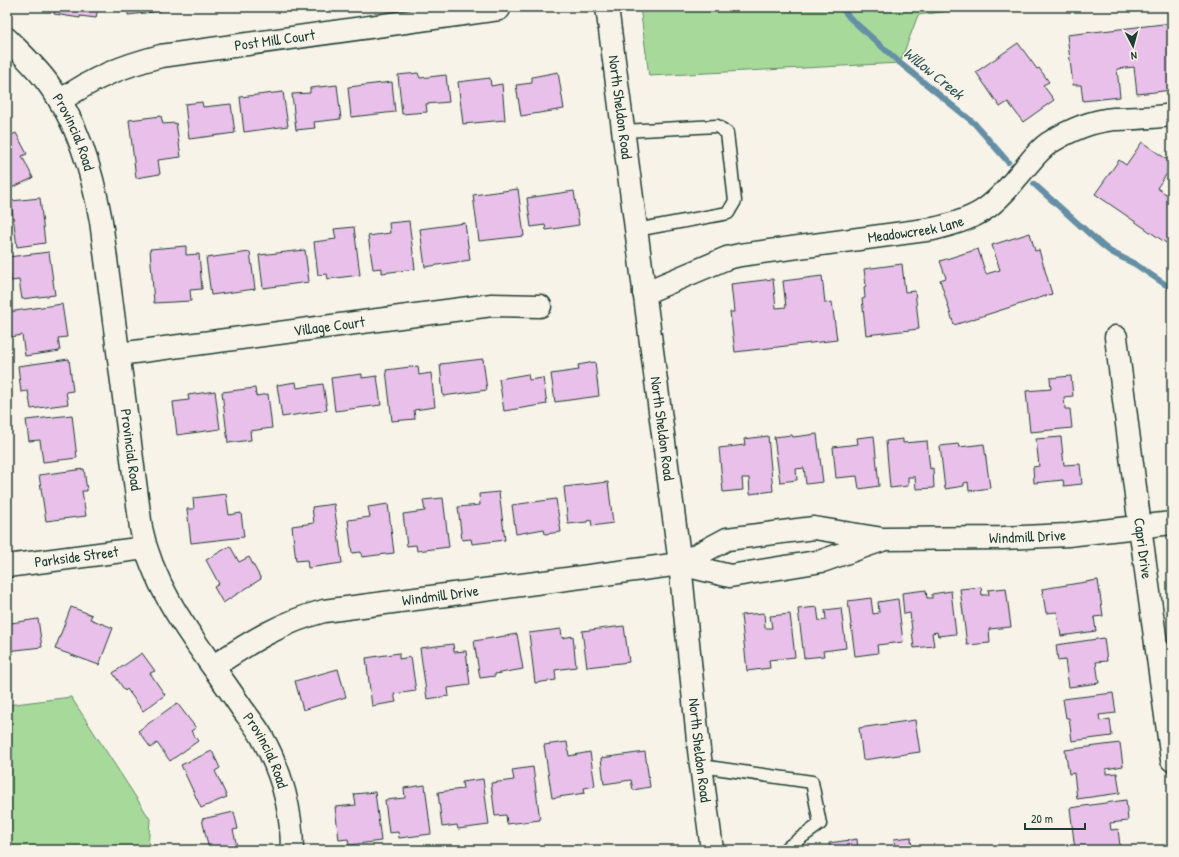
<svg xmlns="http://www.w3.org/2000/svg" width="1179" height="857" font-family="'Patrick Hand',sans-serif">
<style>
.green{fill:#a7d99b;stroke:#638b68}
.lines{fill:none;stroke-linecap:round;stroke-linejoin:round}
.stream{stroke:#658fa5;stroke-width:6}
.building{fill:#e8c0e9;stroke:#1f3d34}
.service-casing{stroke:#1f3d34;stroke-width:15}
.minor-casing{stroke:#1f3d34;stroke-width:25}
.tertiary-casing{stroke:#1f3d34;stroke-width:25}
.service{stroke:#f7f3e8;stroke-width:12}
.minor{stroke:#f7f3e8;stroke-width:22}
.tertiary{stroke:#f7f3e8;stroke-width:22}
.labels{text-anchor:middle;stroke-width:3;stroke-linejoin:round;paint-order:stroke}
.street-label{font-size:15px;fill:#1f3d34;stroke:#f7f3e8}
.water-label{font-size:16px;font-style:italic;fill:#36585a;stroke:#f7f3e8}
</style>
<rect width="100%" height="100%" fill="#f7f3e8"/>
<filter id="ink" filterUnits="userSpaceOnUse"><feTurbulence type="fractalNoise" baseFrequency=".025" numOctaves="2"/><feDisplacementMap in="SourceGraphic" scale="8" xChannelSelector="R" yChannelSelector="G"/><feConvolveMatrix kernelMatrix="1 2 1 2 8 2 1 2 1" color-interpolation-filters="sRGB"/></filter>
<g filter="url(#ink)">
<path class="green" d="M640 7H984L918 15 900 63 649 76Z
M71 697 150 819 148 850H7V705Z"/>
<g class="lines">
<path class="stream" d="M841 7 850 18 900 63 974 123 1008 162
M1034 184 1102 245 1111 252 1135 264 1172 289"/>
</g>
<path class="building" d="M55 7H98L96 18 80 16V18L54 14Z
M118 7H160L161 11 128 15V10L118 11Z
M1172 23V90L1137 94 1134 67 1117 69 1120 97 1083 101 1081 85H1073L1067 35Z
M1018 43 1037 69 1039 68 1049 82 1043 85 1054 100 1023 122 1008 102 1000 107 976 72Z
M558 72 564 109 521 116 516 85 532 83V77Z
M418 73 420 78 446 75 449 102 426 104 427 112 402 114 398 75Z
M490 78 491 86 502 84 505 120 463 124 458 82Z
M392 82 395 112 351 117 348 87Z
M337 85 341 119 314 122 315 128 296 130 292 94 310 93V88Z
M283 92 288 126 244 132 240 97Z
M202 102 203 107 231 104 235 133 189 139 185 104Z
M161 116 163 124 176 123 181 157 158 160 160 174 136 178 129 120Z
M16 133 27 154 22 156 33 178 7 190V137Z
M1142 142 1172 163V166L1157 188 1166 194 1172 186V247L1095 194 1119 160 1126 165Z
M518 189 524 236 479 241 473 195Z
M574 191 579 225 546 230 545 225 531 227 527 198Z
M40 198 45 243 17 247 11 201Z
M409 221 415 269 382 273V268L373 269 368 236 390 233 389 223Z
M465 223 470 260 425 267 420 229Z
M354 227 360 275 328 279 327 274 318 275 314 242 336 239 334 229Z
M1030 233 1035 251 1039 250 1052 294 954 325 940 280 946 278 940 261 978 249 986 274 1000 270 992 245Z
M186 246V255L199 254 202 289 190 290 191 301 154 303 150 249Z
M305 250 309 282 263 288 259 255Z
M49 252 55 295 22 299 19 280 11 281 8 257Z
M250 252 255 289 211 295 206 258Z
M902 264 905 292 915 291 919 329 866 335 862 299 865 298 864 287 866 286 864 269Z
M822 276 825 303 832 302 837 340 735 352 730 312H734L731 284 773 279 776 308 786 307 783 281Z
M62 304 67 337 58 338 60 351 25 356 22 335 11 337 8 312Z
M69 359 73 391 66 392 68 404 31 409 28 391 21 392 18 366Z
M483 359 487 390 443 396 440 364Z
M595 362 599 396 555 402 551 374 579 370 578 365Z
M1170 363H1172V382Z
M418 366 419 375 431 373 435 407 414 410 415 419 392 421 386 370Z
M362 374V378L377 376 381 405 335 411 331 378Z
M528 374 529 380 543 378 547 404 504 411 499 379Z
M1071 376 1073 396 1064 397 1065 409H1070L1072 428 1030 432 1026 391 1051 389 1050 378Z
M296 382 297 388 323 384 327 410 282 417 277 385Z
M255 388 256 396 268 394 272 428 250 431 251 440 228 443 222 392Z
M215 391 220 429 177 435 173 402 189 400 188 395Z
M72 415 77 458 43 462 40 440 29 441 26 420Z
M817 434 823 482 806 484 804 468 796 469 797 480 780 482 774 437 792 435 793 437Z
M768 436 773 491 750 494 749 478H742L743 490 723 492 719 448 745 445 744 439Z
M874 436 879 486 859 489 857 476 836 478 833 447 858 444 857 438Z
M1061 437 1064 465 1080 464 1082 484 1064 486 1063 480 1034 483 1033 467 1039 466 1036 439Z
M903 439V443L927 441 930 469 933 468 934 488 916 489 915 477H908V486L890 488 886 441Z
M958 444 959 447 984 444 990 488 969 491 968 482 964 483V486L945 489 940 446Z
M84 469 87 491H82L86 516 46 521 39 475Z
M608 482 613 523 592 526 591 520 587 521V522L568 524 564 487Z
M499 492 505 540 472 544 471 539 462 540 458 507 480 505 479 494Z
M226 494 229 515 241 513 244 537 191 543 187 509H194L193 498Z
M443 498 449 547 417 551 416 545 407 546 403 514 425 511 423 500Z
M556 499 561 532 545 534 544 529 516 534 512 505Z
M334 504 342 563 308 568 307 560 296 561 292 526 314 523 312 507Z
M388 504 394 553 362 557 361 552 352 553 348 520 370 517 368 507Z
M230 546 239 562 249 557 261 579 223 603 214 587 219 584 206 560Z
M1098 580 1103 616 1094 617 1096 631 1061 636 1057 612 1046 613 1042 589Z
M981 587 982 595H989L988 590 1006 588 1011 627 989 629 990 643 967 645 960 589Z
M926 590 927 598H932V594L951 591 956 634 938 636 937 632 932 633 934 646 914 648 910 613 904 614 902 593Z
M871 598 873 614 879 613 878 602 898 599 903 642 877 645 878 653 855 656 848 601Z
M71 607 92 615 90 619 113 628 99 665 55 649Z
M817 607 819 621 826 620 825 610 841 608 846 648 823 651 824 656 804 658 798 609Z
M764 613 765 628H772L770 616 790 614 795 657 769 660 770 668 747 671 741 615Z
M7 618H10L11 623 38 619 42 647 7 651Z
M624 626 629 662 587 667 582 631Z
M561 629 562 638 573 636 576 667 555 670 556 680 535 683 529 633Z
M517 634 523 669 495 674V676L480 678 474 641Z
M1104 638 1107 661 1096 662 1099 683 1069 687 1065 660 1058 661 1056 645Z
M453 644 454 652 466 651 470 685 448 688 449 696 427 699 420 648Z
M142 653 155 671 150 673 165 695 143 711 127 689 125 691 113 673Z
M399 653V659L411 657 416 691 394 694 396 702 372 706 366 658Z
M338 669 346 697 303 710 295 681Z
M1113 693 1116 713 1099 715 1100 721 1110 719 1112 736 1072 741 1069 718H1066L1063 699Z
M177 703 196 728 191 731 198 741 170 761 157 743 151 748 138 731Z
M915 720 920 752 863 760 859 728Z
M567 742 569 756 590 752 595 786 584 788 585 793 552 798 544 745Z
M1120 743 1123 766 1106 769V774L1117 773 1120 793 1077 799 1074 773 1069 774 1065 750Z
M212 751 220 768 215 771 227 797 201 808 181 765Z
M645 752 650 787 633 790 631 780 604 784 601 758Z
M533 767 540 820 507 824 506 815 495 816 491 783 514 780 512 770Z
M483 779 489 825 458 829 457 825 442 827 438 792 463 789 462 782Z
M425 785 431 834 399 838 398 832 389 833 385 800 405 798 404 788Z
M375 792 381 841 349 845 348 839 339 840 335 807 356 805 354 794Z
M1126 800 1128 821 1110 823 1111 830 1118 829 1120 846 1091 850H1075L1070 808Z
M234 812 238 829 233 830 238 850H209L202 819Z
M911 837 912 850H895L894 839Z
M857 839 858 850H830L829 843Z"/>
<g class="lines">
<defs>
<path id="service" d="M623 131 717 126 727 133 735 201 728 213 636 230
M701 766 812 782 820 824 784 850"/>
<g id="minor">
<path id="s1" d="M7 39C21 53 35 66 47 82 78 122 92 171 101 221L141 528C155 597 203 650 241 707 248 717 256 726 262 737 281 771 292 811 292 850"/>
<path id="s2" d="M60 101C93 78 122 66 161 56L499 9"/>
<path id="s3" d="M644 293 727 258 740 255 933 229C976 219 991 210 1018 176 1028 165 1037 151 1049 143 1068 131 1092 121 1114 119 1134 118 1153 118 1172 115"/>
<path id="s4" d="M1116 337 1140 527 1172 760"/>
<path id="s5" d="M119 354 492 305 540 306"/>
<path d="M680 564 730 576 822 561 882 540"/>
<path id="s6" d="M7 566 145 548"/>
<path id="s7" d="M214 666C250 642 282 622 324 611L680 564 727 539 814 528 883 539 1003 538 1068 535 1172 523"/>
</g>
<g id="tertiary">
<path id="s8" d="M607 7 680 564 699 750 712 850"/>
</g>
</defs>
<use href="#service" class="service-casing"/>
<use href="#minor" class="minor-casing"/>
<use href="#tertiary" class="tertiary-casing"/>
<use href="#service" class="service"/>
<use href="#minor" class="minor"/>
<use href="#tertiary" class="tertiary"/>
</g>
</g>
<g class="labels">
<g class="street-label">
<text dy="5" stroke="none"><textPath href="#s2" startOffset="226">Post Mill Court</textPath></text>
<text dy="5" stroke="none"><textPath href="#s8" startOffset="101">North Sheldon Road</textPath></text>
<text dy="5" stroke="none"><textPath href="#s1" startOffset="116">Provincial Road</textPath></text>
<text dy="5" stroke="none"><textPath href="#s3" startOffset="281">Meadowcreek Lane</textPath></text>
<text dy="5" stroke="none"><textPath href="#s5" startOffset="212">Village Court</textPath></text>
<text dy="5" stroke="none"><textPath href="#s8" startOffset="425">North Sheldon Road</textPath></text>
<text dy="5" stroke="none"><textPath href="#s1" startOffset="440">Provincial Road</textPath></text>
<text dy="5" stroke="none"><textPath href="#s7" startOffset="838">Windmill Drive</textPath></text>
<text dy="5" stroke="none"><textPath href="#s4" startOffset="213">Capri Drive</textPath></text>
<text dy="5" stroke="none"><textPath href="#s6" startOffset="70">Parkside Street</textPath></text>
<text dy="5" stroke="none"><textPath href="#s7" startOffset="241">Windmill Drive</textPath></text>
<text dy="5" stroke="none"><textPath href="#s8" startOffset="749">North Sheldon Road</textPath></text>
<text dy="5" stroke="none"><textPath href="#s1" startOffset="776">Provincial Road</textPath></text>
</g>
<g class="water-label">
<text transform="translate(934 73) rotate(39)" y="6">Willow Creek</text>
</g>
</g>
<rect width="1179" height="857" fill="none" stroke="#f7f3e8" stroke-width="24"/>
<rect x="12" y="12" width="1155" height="833" fill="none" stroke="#1f3d34" stroke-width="1.5" filter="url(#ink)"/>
<g transform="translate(1133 46) rotate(174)" stroke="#f7f3e8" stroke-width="3" paint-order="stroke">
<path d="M0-3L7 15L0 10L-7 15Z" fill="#1f3d34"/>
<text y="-6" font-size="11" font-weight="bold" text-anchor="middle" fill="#1f3d34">N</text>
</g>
<path d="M1025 823v6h60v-6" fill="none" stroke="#1f3d34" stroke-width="2"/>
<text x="1031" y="823" font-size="12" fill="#1f3d34" stroke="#f7f3e8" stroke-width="3" paint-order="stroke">20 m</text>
</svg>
